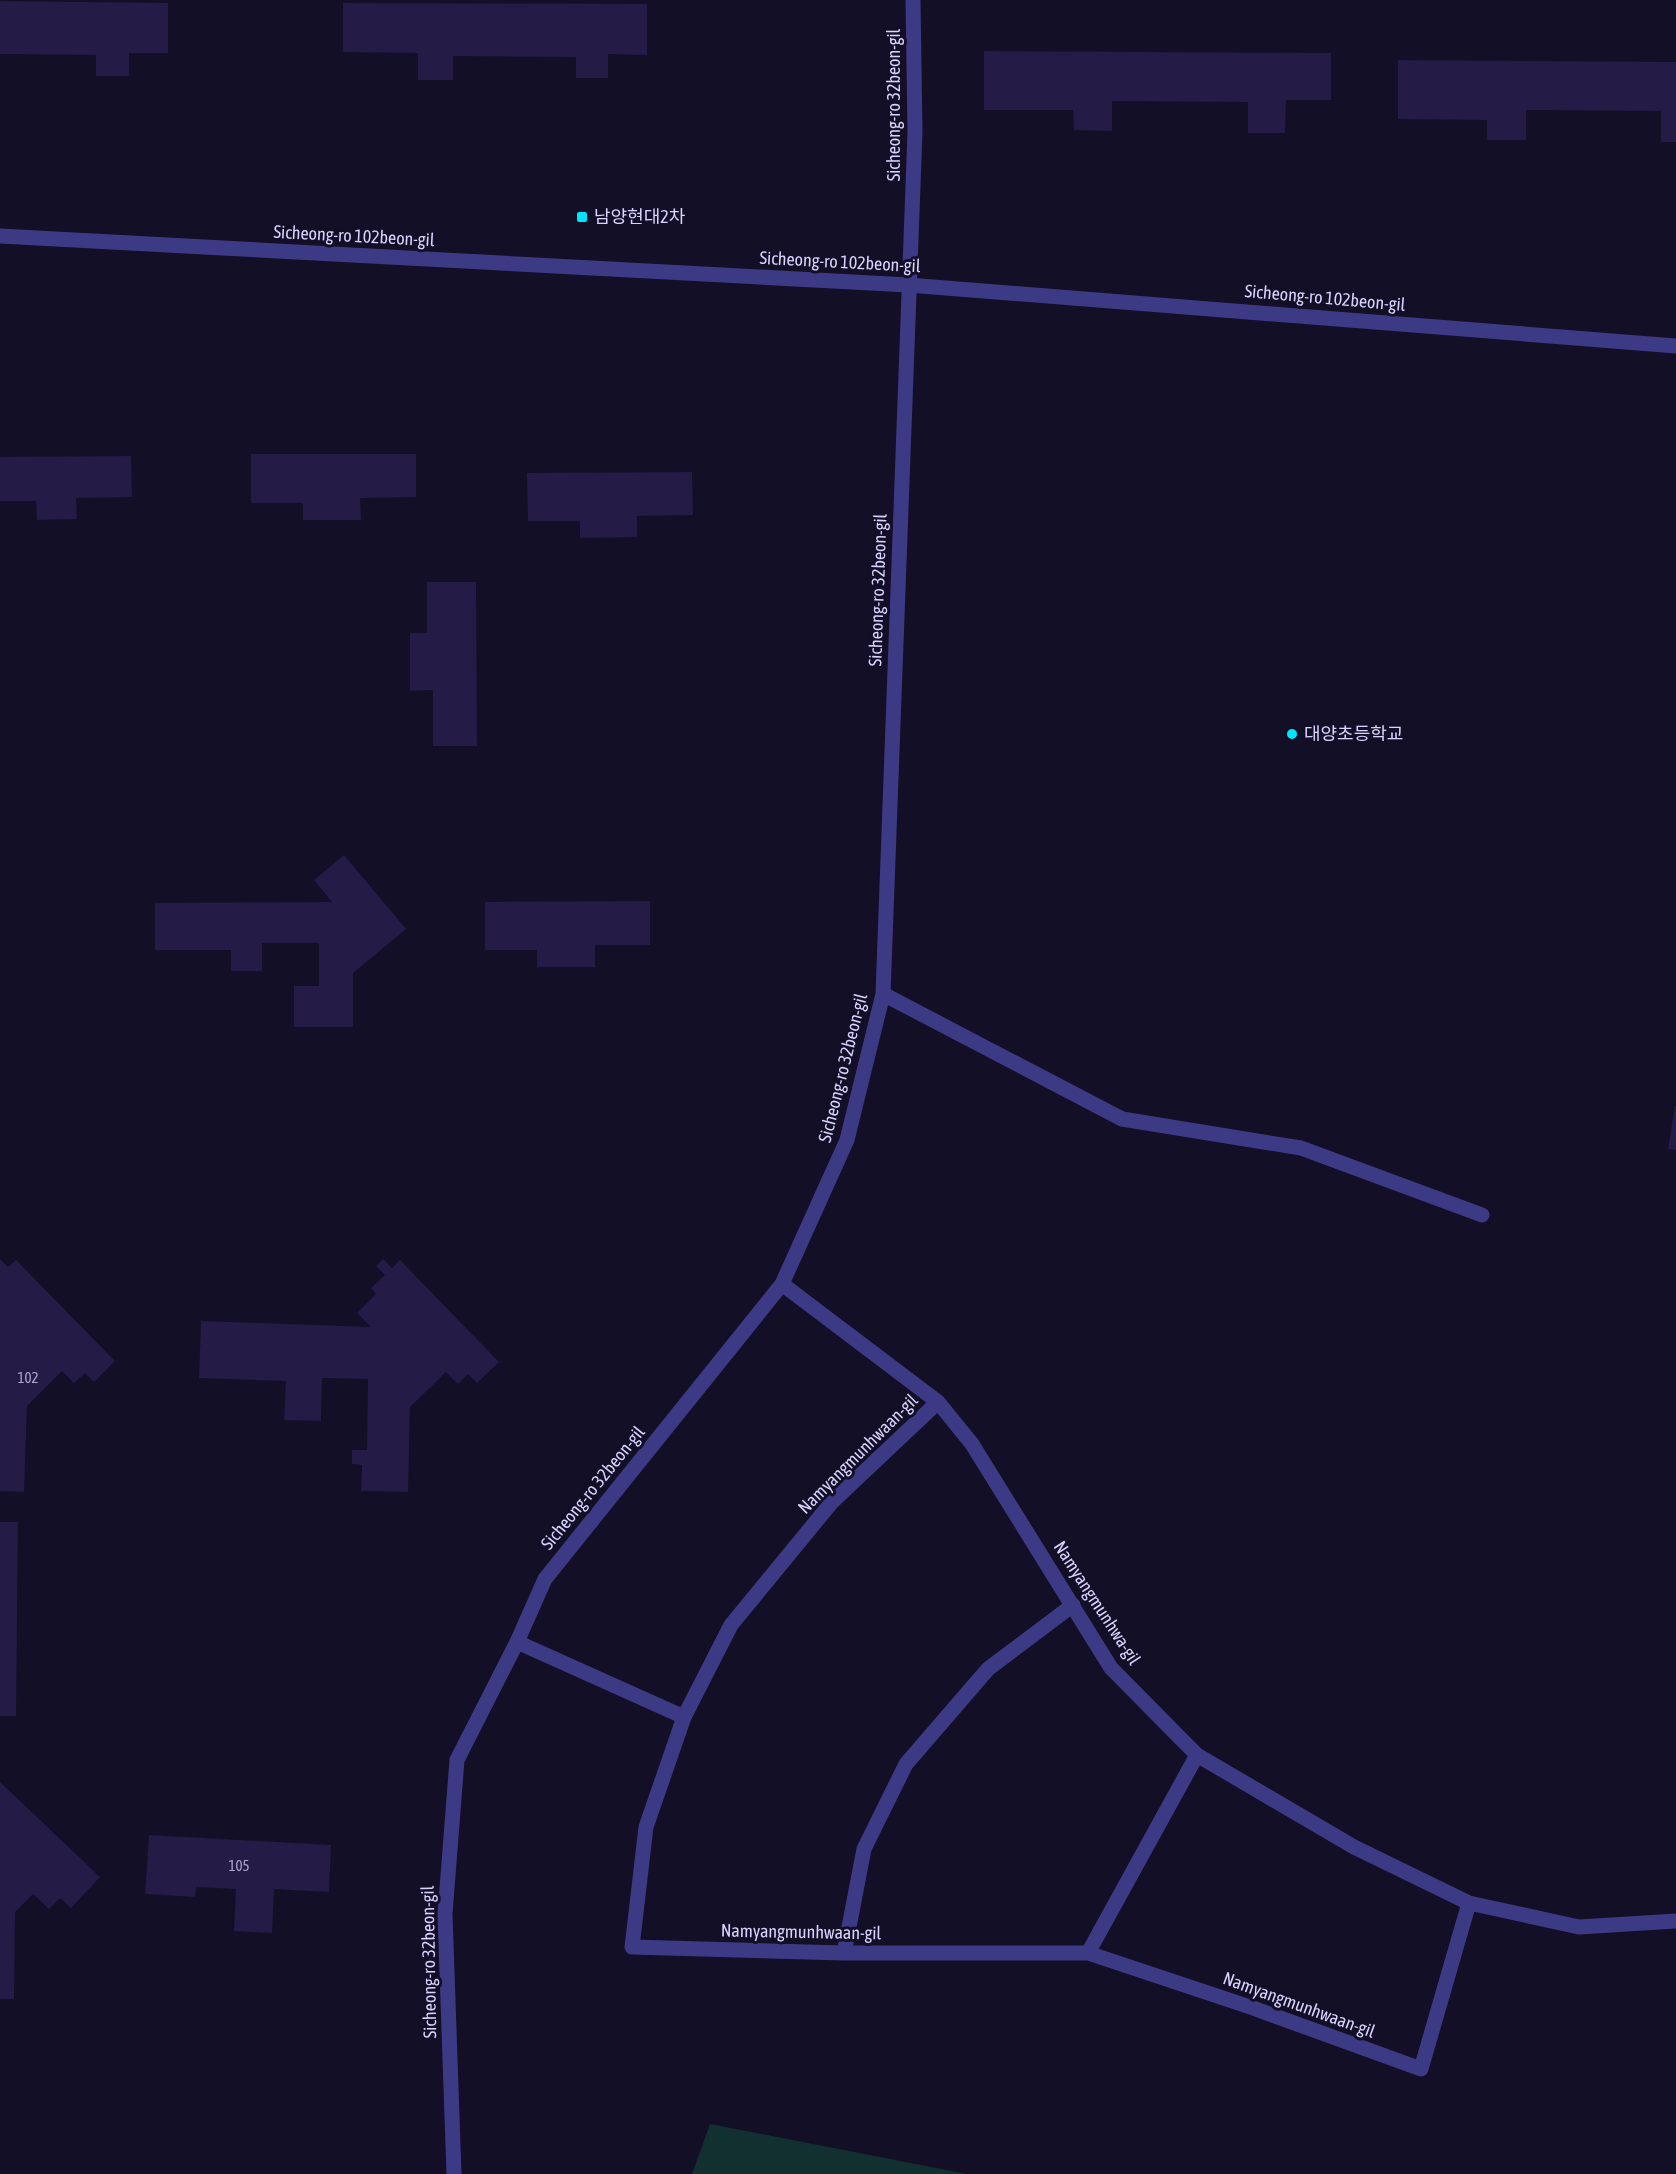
<svg xmlns="http://www.w3.org/2000/svg" width="1676" height="2174" font-family="'Asap Condensed','Noto Sans KR',sans-serif">
<style>
.green{fill:#12302f}
.building{fill:#241b47}
.lines{fill:none;stroke-linecap:round;stroke-linejoin:round}
.minor{stroke:#3d3a85;stroke-width:15}
.poi-dot{fill:#00e5ff;stroke:#130f26;stroke-width:2}
.labels{text-anchor:middle;stroke-width:6;stroke-linejoin:round;paint-order:stroke}
.number-label{font-size:15px;fill:#aca6d1}
.street-label{font-size:18px;fill:#d9d4ff;stroke:#130f26}
.poi-label{font-size:18px;fill:#d9d4ff;stroke:#130f26;text-anchor:start}
</style>
<rect width="100%" height="100%" fill="#130f26"/>
<path class="green" d="M710 2124 967 2174H968H692Z"/>
<path class="building" d="M0 1 168 3V53H129V76H96V55L0 54Z
M343 3 647 4V55L608 54V78H576V57L453 56V80H418V53L343 52Z
M984 51 1331 53V100H1286L1285 133H1248V102L1112 101V131L1074 130 1073 110H984Z
M1398 60 1676 62V142H1661V111L1526 110V140H1487V120L1398 119Z
M251 454H416V497L360 498 361 520H303V503H251Z
M131 456 132 497 76 498 77 519 37 520 36 501H0V457Z
M692 472 693 515 637 516V537L580 538V521H528L527 473Z
M427 582H476L477 746H433V690L410 691V633H427Z
M344 855 406 929 353 973V1027H294V986H319V943H262V971H231V950H155V903L332 902 314 880Z
M650 901V945H595V967H537V950H485V902Z
M1675 1106H1676V1150L1668 1149Z
M0 1259 8 1267 16 1260 115 1361 94 1382 85 1373 74 1383 62 1371 27 1406 24 1492 0 1491Z
M383 1259 392 1268 400 1260 499 1362 477 1383 468 1374 458 1384 446 1372 410 1407 408 1492 361 1491 362 1465 352 1464V1450H367L368 1379 322 1378 321 1421 284 1420 286 1381 199 1378 201 1321 371 1327 357 1313 376 1294 371 1288 385 1275 376 1266Z
M0 1522H18L16 1716H0Z
M0 1782 100 1877 71 1908 60 1898 49 1909 33 1894 15 1912 14 1999H0Z
M149 1835 331 1845 329 1892 274 1889 272 1933 234 1931 236 1889 196 1887 195 1897 145 1894Z"/>
<g class="lines">
<path class="minor" d="M0 236 908 285 1676 346
M883 994 1122 1119 1301 1148 1482 1215
M782 1284 938 1402 972 1444 1111 1668 1197 1755 1354 1847 1469 1903 1579 1927 1676 1921
M938 1402 832 1502 731 1625 684 1717 646 1827 632 1947 844 1953H1088L1253 2008 1421 2069 1469 1903
M517 1642 684 1717
M844 1953 864 1849 906 1764 988 1669 1073 1605
M1088 1953 1197 1755
M454 2174 445 1914 457 1760 517 1642 545 1579 782 1284 847 1140 883 994 915 132 913 0"/>
</g>
<g class="poi-dot">
<rect x="576" y="211" width="12" height="12" rx="3"/>
<circle cx="1292" cy="734" r="6"/>
</g>
<g class="labels">
<g class="number-label">
<text x="28" y="1383">102</text>
<text x="239" y="1871">105</text>
</g>
<g class="street-label">
<text transform="translate(894 105) rotate(-90)" y="6">Sicheong-ro 32beon-gil</text>
<text transform="translate(354 236) rotate(3)" y="6">Sicheong-ro 102beon-gil</text>
<text transform="translate(840 262) rotate(3)" y="6">Sicheong-ro 102beon-gil</text>
<text transform="translate(1325 298) rotate(5)" y="6">Sicheong-ro 102beon-gil</text>
<text transform="translate(878 590) rotate(-88)" y="6">Sicheong-ro 32beon-gil</text>
<text transform="translate(843 1068) rotate(-76)" y="6">Sicheong-ro 32beon-gil</text>
<text transform="translate(858 1454) rotate(-45)" y="6">Namyangmunhwaan-gil</text>
<text transform="translate(593 1488) rotate(-51)" y="6">Sicheong-ro 32beon-gil</text>
<text transform="translate(1097 1603) rotate(57)" y="6">Namyangmunhwa-gil</text>
<text transform="translate(801 1932) rotate(1)" y="6">Namyangmunhwaan-gil</text>
<text transform="translate(429 1962) rotate(-91)" y="6">Sicheong-ro 32beon-gil</text>
<text transform="translate(1299 2005) rotate(20)" y="6">Namyangmunhwaan-gil</text>
</g>
<g class="poi-label">
<text x="594" y="223">남양현대2차</text>
<text x="1304" y="740">대양초등학교</text>
</g>
</g>
</svg>
